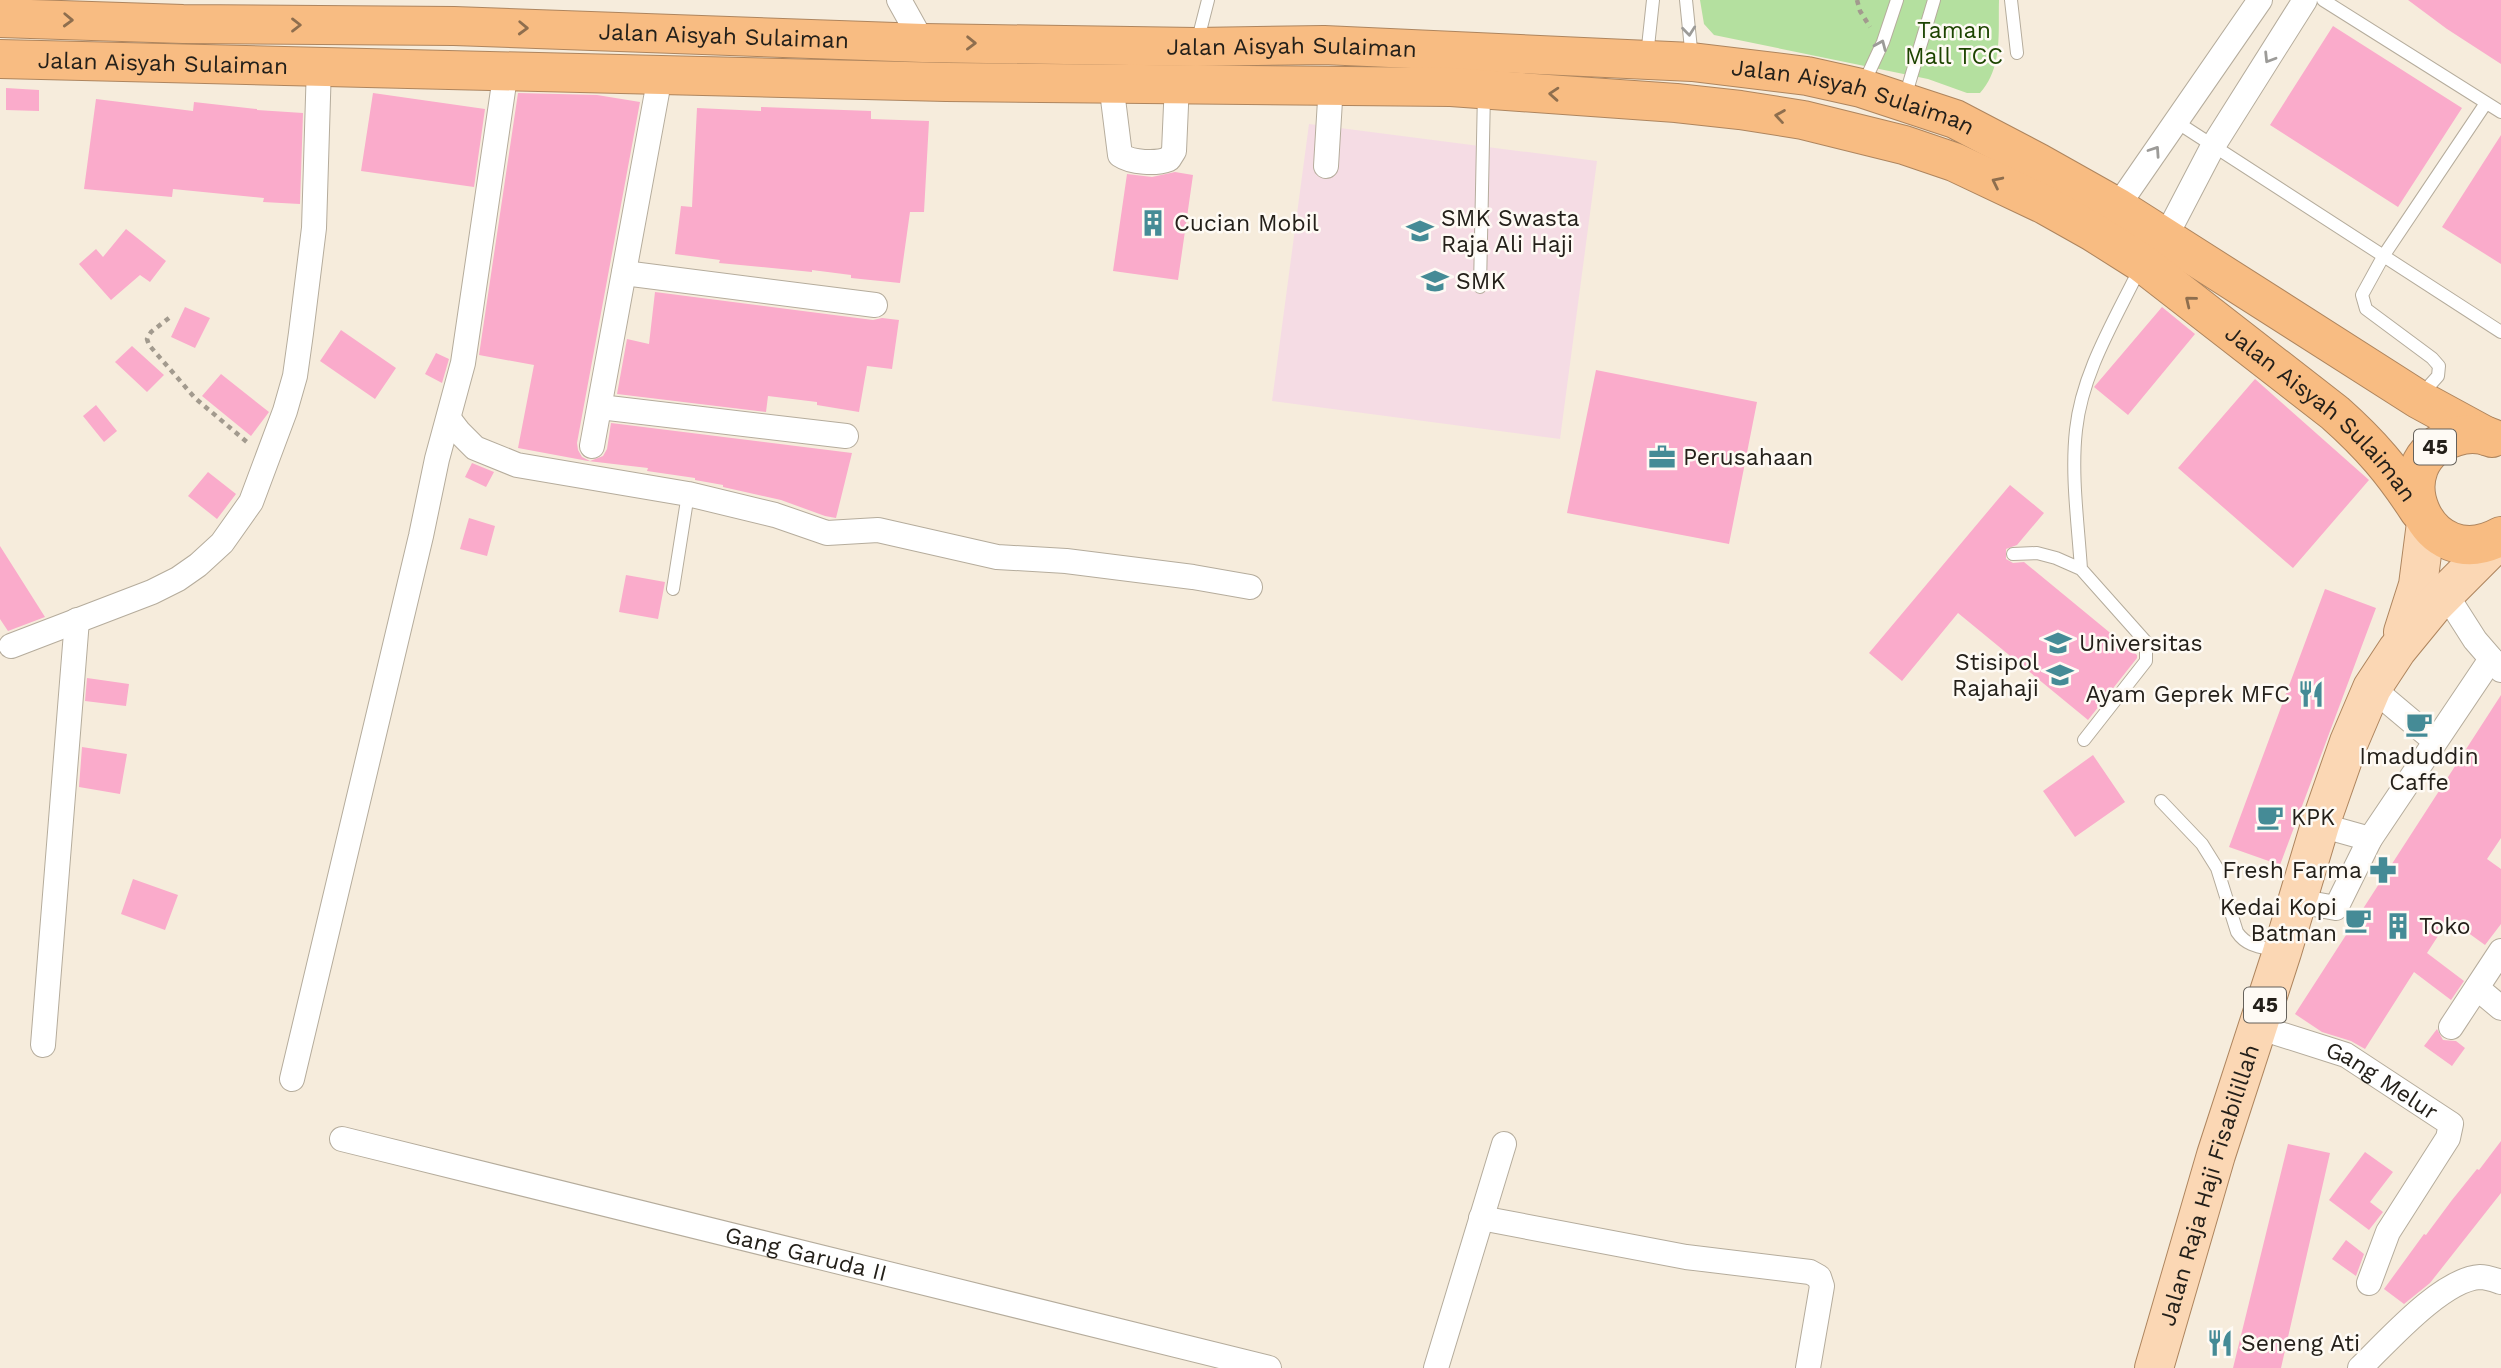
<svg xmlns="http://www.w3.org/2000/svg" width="2501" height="1368" font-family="'Work Sans',sans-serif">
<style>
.education{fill:#f5dce4}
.green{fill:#b4e09f}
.building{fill:#faabcb}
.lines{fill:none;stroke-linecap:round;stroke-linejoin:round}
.lane-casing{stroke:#b5ac9c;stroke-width:14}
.street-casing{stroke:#b5ac9c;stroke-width:26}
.primary-casing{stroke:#ae855e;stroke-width:40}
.highway-casing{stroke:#ae855e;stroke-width:40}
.path{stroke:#a29a8e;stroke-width:4.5;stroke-dasharray:5 5;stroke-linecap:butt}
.lane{stroke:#fff;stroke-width:12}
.street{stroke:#fff;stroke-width:24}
.primary{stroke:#fbd7b4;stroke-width:38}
.highway{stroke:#f8bc82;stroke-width:38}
.oneway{stroke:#8e6e4e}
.oneway2{stroke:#9c9b98}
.labels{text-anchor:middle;stroke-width:5;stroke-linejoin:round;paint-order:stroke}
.shield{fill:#fefaf4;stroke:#65615b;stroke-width:2}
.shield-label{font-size:21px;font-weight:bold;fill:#24201a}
.park-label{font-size:23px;fill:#1d4400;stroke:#fefaf4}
.street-label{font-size:23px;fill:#24201a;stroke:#fefaf4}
.poi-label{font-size:23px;fill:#24201a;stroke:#fefaf4;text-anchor:start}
</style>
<rect width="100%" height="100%" fill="#f6ecdc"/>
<path class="education" d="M1309 124 1597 161 1560 439 1272 401Z"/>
<path class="green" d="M1700 0H1999C1998 32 2003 68 1980 93H1967L1928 79 1714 35 1704 24Z"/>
<path class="building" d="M2408 0H2501V64L2447 29Z
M2333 26 2462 108 2398 207 2270 125Z
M6 88 39 90V111L6 110Z
M373 93 485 109 474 187 361 171Z
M518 93 597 95 640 102 577 443 578 450 582 457 590 461 603 456 607 449 611 423 852 453 836 518 825 516 781 500 723 487V485L695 480V478L647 471 648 468 588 461 518 448 534 365 479 355Z
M96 99 193 111 194 102 257 109V110L303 113 300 204 263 202 264 198 173 189 172 197 84 189Z
M761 107 871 111V119L929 121 924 212H910L900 283 851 278V275L812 270V272L782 269 719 263 720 260 675 254 681 206 692 207 697 108 761 111Z
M2501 135V264L2442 227Z
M1175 172 1193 175 1178 280 1113 271 1127 174 1152 177Z
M126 229 166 261 150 282 140 275 111 300 79 264 96 249 103 257Z
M655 292 873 320 882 318 899 320 892 369 867 366 859 412 817 405V402L768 396 766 412 617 394 627 339 649 344Z
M185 307 210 318 195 348 171 337Z
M2162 307 2195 334 2128 415 2094 387Z
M341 330 396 368 375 399 320 361Z
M132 346 164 375 147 392 115 362Z
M436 353 449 359 442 383 425 374Z
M1596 370 1757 402 1729 544 1567 513Z
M221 374 269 412 251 436 202 396Z
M2255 379 2369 480 2293 568 2178 468Z
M96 405 117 431 104 442 83 416Z
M472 463 494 472 486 487 465 477Z
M208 472 236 494 217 519 188 496Z
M2010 485 2044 513 2017 545 2006 549V559L2013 563 2024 562 2137 655V658L2088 720 1958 613 1902 681 1869 653Z
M469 518 495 526 487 556 460 549Z
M0 546 45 617 8 631 0 619Z
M626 575 665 582 658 619 619 612Z
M2325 589 2376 608 2280 865 2229 847Z
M87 678 129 684 126 706 85 701Z
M2501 695V838L2487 859 2501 869V924L2485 945 2449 919 2427 953 2464 981 2451 1000 2414 972 2365 1049 2351 1041 2322 1032 2295 1014Z
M82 747 127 754 120 794 79 787Z
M2093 755 2125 802 2075 837 2043 791Z
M133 879 178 895 165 930 121 914Z
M2437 1029 2443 1040 2456 1041 2465 1048 2452 1066 2424 1046Z
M2501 1141V1193L2430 1283 2404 1304 2384 1289 2424 1234 2426 1235 2452 1200 2477 1169 2479 1170Z
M2288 1144 2330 1153 2281 1368H2233Z
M2365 1152 2393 1172 2370 1202 2383 1212 2369 1230 2329 1200Z
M2346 1240 2364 1254 2356 1276 2332 1259Z"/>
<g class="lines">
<defs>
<path id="lane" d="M1686 0 1692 59
M2011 0 2017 53
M2323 0 2501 112
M1197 43 1208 0
M1647 56 1653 0
M1863 85 1883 42 1897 0
M1905 97 1934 0
M2175 121 2501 332
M1480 287 1484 92
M2420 396 2438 376 2439 366 2432 358 2366 309 2362 295 2384 255 2486 103
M2013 554 2037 553 2056 558 2081 569 2146 642V661L2084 740
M2081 569C2078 523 2071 475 2076 430 2082 372 2116 318 2141 266
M673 589 688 494
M2161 801 2202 844 2217 868 2237 932C2247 947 2262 947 2278 951"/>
<g id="street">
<path d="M899 0 923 43"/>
<path d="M1111 83 1120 155C1132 163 1156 164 1169 159L1174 151 1177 83"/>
<path d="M1326 166 1331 84"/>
<path d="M2117 207 2260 0"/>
<path d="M2165 238 2213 146 2305 0"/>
<path d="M624 273 875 305"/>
<path d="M600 407 846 436"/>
<path d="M449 419 459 432 475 448 517 465 688 494 775 515 827 533 878 530 997 557 1066 561 1193 577 1250 587"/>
<path d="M592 446 660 76"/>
<path d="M2445 593 2475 640 2501 670"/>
<path d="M11 646 152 592 178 579 198 565 222 543 251 502 285 411 295 376 301 333 314 228 319 65"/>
<path d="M2372 688 2435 741"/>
<path d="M2320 825 2370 839"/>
<path d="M2297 901 2336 908 2370 839 2491 659"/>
<path d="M2477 988 2501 1008"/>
<path id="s1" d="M2258 1027 2346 1055 2451 1124 2448 1138 2388 1232 2369 1283"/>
<path d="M2451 1027 2501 951"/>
<path d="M43 1045 77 620"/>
<path d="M292 1079 421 536 437 459 463 363 506 70"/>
<path id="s2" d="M342 1139 1269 1368"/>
<path d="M1481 1218 1686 1257 1810 1272 1819 1277 1822 1286 1808 1368"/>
<path d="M1436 1368 1504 1144"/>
<path d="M2360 1368C2387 1342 2442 1279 2480 1277 2487 1277 2495 1280 2501 1282"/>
</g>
<g id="primary">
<path d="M2403 632 2418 585 2426 523"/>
<path id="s3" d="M2154 1368 2216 1155 2282 952 2320 825 2349 742 2372 688 2397 650 2433 606 2501 538"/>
</g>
<g id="highway">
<path id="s4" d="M0 18 183 24 454 26 923 43 1196 47 1324 45 1692 62 1807 76 1861 88 1955 119 2037 162 2117 207 2418 399 2486 436"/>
<path id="s5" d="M0 59 946 82 1451 87 1676 103 1740 110 1803 120 1904 145 1954 162 2045 205 2093 232 2142 263 2335 413C2371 445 2393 471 2419 511"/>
<path d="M2492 438C2480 433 2467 433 2455 437 2378 460 2425 578 2501 536"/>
</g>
</defs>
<use href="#lane" class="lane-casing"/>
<use href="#street" class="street-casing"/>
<use href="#primary" class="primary-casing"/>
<use href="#highway" class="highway-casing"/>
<path class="path" d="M1857 0 1860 11 1870 27
M169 318 151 332 147 339 149 345 195 398 248 443"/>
<use href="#lane" class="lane"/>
<use href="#street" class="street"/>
<use href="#primary" class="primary"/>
<use href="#highway" class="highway"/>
</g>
<defs><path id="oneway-chevron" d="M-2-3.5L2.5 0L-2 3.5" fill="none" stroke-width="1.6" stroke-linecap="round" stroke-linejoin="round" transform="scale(1.75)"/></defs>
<g class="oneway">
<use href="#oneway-chevron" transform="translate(68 20) rotate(2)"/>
<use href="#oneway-chevron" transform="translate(296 25)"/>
<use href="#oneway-chevron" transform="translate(523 28) rotate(2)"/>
<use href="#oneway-chevron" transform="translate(971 43) rotate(1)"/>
<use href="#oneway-chevron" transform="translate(1554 94) rotate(-176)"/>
<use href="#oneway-chevron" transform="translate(1780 116) rotate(-171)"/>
<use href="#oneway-chevron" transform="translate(1997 182) rotate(-154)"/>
<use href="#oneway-chevron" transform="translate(2190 301) rotate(-141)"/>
</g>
<g class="oneway2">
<use href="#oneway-chevron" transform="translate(1689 31) rotate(84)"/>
<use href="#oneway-chevron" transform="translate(1881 45) rotate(-67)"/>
<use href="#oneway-chevron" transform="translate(2269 58) rotate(122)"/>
<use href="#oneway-chevron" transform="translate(2155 151) rotate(-56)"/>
</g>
<defs>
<symbol id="building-bare" viewBox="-9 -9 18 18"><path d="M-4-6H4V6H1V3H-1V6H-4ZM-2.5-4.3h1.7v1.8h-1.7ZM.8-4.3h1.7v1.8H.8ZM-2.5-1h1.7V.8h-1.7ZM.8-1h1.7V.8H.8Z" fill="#458b96" stroke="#fefaf4" stroke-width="2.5" paint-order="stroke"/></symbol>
<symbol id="school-bare" viewBox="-9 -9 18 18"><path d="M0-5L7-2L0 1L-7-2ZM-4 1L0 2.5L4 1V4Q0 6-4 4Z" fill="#458b96" stroke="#fefaf4" stroke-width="2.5" paint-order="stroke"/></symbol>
<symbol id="office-bare" viewBox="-9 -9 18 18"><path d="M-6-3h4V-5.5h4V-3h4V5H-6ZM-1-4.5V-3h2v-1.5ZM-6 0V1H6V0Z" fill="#458b96" stroke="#fefaf4" stroke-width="2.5" paint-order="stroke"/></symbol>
<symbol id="university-bare" viewBox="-9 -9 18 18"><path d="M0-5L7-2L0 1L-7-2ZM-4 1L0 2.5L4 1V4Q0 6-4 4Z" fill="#458b96" stroke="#fefaf4" stroke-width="2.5" paint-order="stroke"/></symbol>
<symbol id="restaurant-bare" viewBox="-9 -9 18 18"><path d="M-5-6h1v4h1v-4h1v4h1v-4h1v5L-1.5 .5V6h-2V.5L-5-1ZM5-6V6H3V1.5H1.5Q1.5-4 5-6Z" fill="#458b96" stroke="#fefaf4" stroke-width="2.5" paint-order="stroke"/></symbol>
<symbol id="cafe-bare" viewBox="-9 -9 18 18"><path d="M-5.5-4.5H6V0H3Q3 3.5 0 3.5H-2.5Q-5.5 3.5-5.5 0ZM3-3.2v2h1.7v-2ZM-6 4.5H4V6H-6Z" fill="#458b96" stroke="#fefaf4" stroke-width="2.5" paint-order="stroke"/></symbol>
<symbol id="pharmacy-bare" viewBox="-9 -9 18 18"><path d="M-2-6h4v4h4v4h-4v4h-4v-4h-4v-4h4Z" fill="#458b96" stroke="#fefaf4" stroke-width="2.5" paint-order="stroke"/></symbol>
</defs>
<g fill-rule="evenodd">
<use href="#building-bare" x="1134" y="204" width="38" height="38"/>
<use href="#school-bare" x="1401" y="212" width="38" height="38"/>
<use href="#school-bare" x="1416" y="262" width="38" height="38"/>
<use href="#office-bare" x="1643" y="438" width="38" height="38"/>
<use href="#university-bare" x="2039" y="624" width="38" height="38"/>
<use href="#university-bare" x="2041" y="656" width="38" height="38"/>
<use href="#restaurant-bare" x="2292" y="675" width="38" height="38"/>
<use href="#cafe-bare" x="2400" y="705" width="38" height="38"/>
<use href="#cafe-bare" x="2251" y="798" width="38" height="38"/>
<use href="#pharmacy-bare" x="2364" y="851" width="38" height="38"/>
<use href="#cafe-bare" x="2339" y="901" width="38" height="38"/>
<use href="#building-bare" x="2379" y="907" width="38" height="38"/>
<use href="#restaurant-bare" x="2201" y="1324" width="38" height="38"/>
</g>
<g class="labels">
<g class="shield">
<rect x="2414" y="429.5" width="42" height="35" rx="5"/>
<rect x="2244" y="987.5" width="42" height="35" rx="5"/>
</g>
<g class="shield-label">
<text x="2435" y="454">45</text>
<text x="2265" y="1012">45</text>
</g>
<g class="park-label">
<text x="1954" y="38">Taman<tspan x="1954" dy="26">Mall TCC</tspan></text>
</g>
<g class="street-label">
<text dy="8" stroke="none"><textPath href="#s4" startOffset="724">Jalan Aisyah Sulaiman</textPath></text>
<text dy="8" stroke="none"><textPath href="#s4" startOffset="1292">Jalan Aisyah Sulaiman</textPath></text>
<text dy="8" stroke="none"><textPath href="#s5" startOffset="163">Jalan Aisyah Sulaiman</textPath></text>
<text dy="8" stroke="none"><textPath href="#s4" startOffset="1858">Jalan Aisyah Sulaiman</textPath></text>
<text dy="8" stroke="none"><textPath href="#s5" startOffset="2410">Jalan Aisyah Sulaiman</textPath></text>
<text dy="8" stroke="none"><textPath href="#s1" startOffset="136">Gang Melur</textPath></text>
<text dy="8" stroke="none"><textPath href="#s3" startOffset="191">Jalan Raja Haji Fisabilillah</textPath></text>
<text dy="8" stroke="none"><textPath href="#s2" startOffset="478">Gang Garuda II</textPath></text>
</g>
<g class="poi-label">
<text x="1441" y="226">SMK Swasta<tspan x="1441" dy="26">Raja Ali Haji</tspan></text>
<text x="1174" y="231">Cucian Mobil</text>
<text x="1456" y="289">SMK</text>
<text x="1683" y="465">Perusahaan</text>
<text x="2079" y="651">Universitas</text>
<text x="2039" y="670" text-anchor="end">Stisipol<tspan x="2039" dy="26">Rajahaji</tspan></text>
<text x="2290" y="702" text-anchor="end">Ayam Geprek MFC</text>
<text x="2419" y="764" text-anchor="middle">Imaduddin<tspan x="2419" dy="26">Caffe</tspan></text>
<text x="2291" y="825">KPK</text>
<text x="2362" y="878" text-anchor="end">Fresh Farma</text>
<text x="2337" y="915" text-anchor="end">Kedai Kopi<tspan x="2337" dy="26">Batman</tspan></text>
<text x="2419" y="934">Toko</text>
<text x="2241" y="1351">Seneng Ati</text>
</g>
</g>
</svg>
